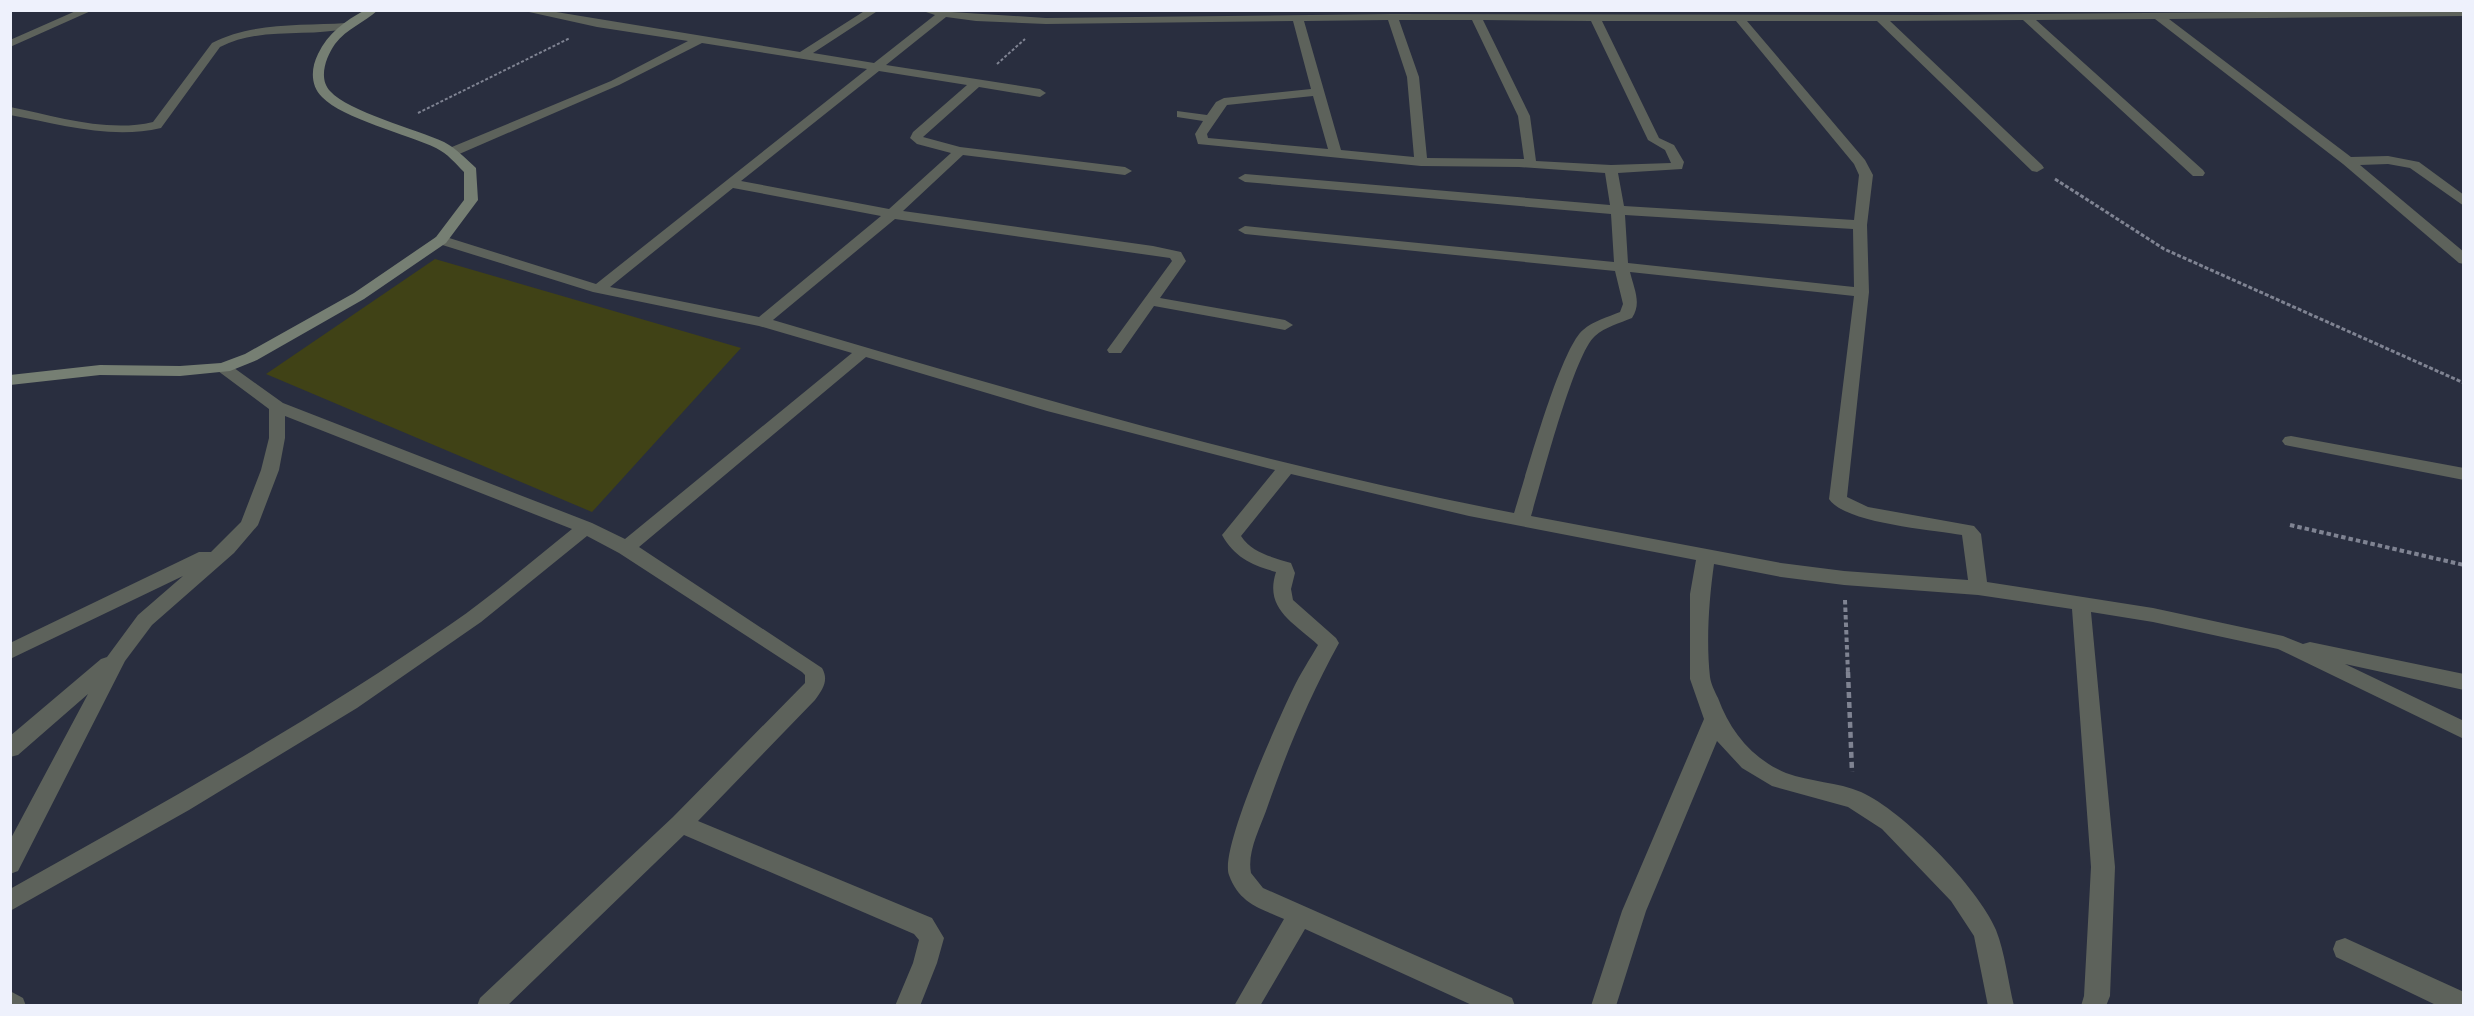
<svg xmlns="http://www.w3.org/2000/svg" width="2474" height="1016" font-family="Ubuntu,sans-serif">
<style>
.green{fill:#404216}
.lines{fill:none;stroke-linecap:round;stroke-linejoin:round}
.path-far3{stroke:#7f8392;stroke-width:2;stroke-dasharray:3 2;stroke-linecap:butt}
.path-far2{stroke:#7f8392;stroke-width:3;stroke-dasharray:4 2;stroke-linecap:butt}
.path-far1{stroke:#7f8392;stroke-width:4;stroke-dasharray:4.5 3;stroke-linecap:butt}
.path{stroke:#7f8392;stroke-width:4.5;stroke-dasharray:6 4;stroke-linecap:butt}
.street{fill:#5d625b;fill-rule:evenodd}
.secondary{fill:#767f73;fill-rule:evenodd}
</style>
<rect width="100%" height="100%" fill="#292e3f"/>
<path class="green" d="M435 259 741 348 592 512 266 374Z"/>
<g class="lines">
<path class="path-far3" d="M997 64 1025 39
M418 113 570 38"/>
<path class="path-far2" d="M2055 179 2164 249 2464 383"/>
<path class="path-far1" d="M2290 525 2464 565
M1845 600 1848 674"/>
<path class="path" d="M1848 672 1852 772"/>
<path class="street" d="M78 10H93L10 47V40Z
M520 10H544L800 52 866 10H879L813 53 874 63 935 15 920 10 1046 18 1392 14 1929 15 2464 10V16L2169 19 2351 157 2388 156 2419 162 2464 195V206L2410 168 2388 164 2360 165 2464 252V264L2459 263 2343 164 2155 19 2036 20 2203 170 2205 173 2203 176H2193L2023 20 1890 21 2042 165 2044 168 2037 172 2032 171 1877 21H1747L1865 160 1873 175 1867 225 1869 292 1847 497 1868 507 1974 526 1981 534 1987 582 2153 608 2283 636 2303 644 2310 642 2464 674V690L2345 664 2464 721V739L2278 649 2153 622 2091 612 2115 867 2110 996 2106 1006H2081L2084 996 2091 867 2072 609 1978 595 1844 585 1781 577 1714 564C1709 600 1706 640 1710 677 1711 684 1715 692 1718 698 1730 731 1752 759 1786 773 1810 782 1838 782 1861 792 1903 811 1978 887 1996 930 2005 953 2008 981 2014 1006H1988L1974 936 1951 901 1882 829 1848 807 1772 786 1742 768 1717 741 1646 911 1616 1006H1591L1622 911 1704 719 1690 679V594L1696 560 1469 516 1291 474 1241 536C1252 553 1272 557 1291 563L1295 573 1291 589 1293 600 1336 638 1339 643C1309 697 1286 753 1266 811 1259 830 1247 853 1251 873L1263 888 1512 998 1515 1006H1474L1305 929 1260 1006H1234L1284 919C1259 908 1239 903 1229 875 1219 850 1279 718 1293 689 1300 674 1310 659 1318 645 1293 622 1264 609 1276 572 1252 565 1235 558 1222 535L1275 470 1047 411 866 357 639 547 822 668C829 680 823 689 815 700L698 821 932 918 944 938 937 963 920 1006H895L913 963 919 940 914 934 684 835 507 1006H477L480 998 673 817 805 683V675L802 672 619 553 587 536 481 622 357 708 189 810 10 911V889C160 805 310 722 451 624 493 595 532 561 572 529L285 416V438L279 470 258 525 234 553 152 625 125 661 18 871 10 874V840L88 694 18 755 10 757V736L101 659 107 657 138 615 183 576 10 659V643L199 552H211L241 522 261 470 269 438V409L218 371 216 368 218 365H230L283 403 592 523 625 539 852 353 759 326 593 292 436 243 434 240 436 237H446L596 284 867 69 702 43 619 85 457 155H447L446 152 447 149 611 81 688 41 597 27ZM946 17 976 21 1046 24 1293 21 1311 89 1224 98 1216 102 1207 115 1177 111V117L1203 121 1195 134 1198 144 1421 166 1519 167 1605 173 1610 205 1245 174 1238 178 1245 182 1611 214 1614 262 1245 226 1238 230 1245 234 1615 271 1623 304 1620 312C1608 317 1593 321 1583 330 1560 349 1525 479 1514 513 1264 465 1018 392 773 320L895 219 1170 258 1172 261 1107 350 1109 353H1121L1154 306 1285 330 1293 325 1285 320 1160 298 1186 261 1181 252 1153 246 903 211 963 155 1125 175 1132 171 1125 167 960 147 923 137 979 87 1040 97 1046 93 1040 89 886 65ZM1388 20 1407 77 1414 157 1341 150 1304 21ZM1399 20H1472L1518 116 1524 159 1427 158 1419 77ZM1483 20 1591 21 1648 140 1665 150 1671 163 1611 165 1536 161 1530 116ZM1602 21H1736L1854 164 1859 175 1854 220 1624 206 1618 173 1682 169 1684 162 1674 145 1659 138ZM879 71 967 85 913 132 910 138 917 144 951 153 889 209 741 181ZM1313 96 1328 149 1208 138 1207 134 1227 105ZM733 188 881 216 759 317 610 287ZM1625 215 1853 229 1854 287 1628 263ZM1630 272 1854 296 1829 499C1844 523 1933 530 1962 535L1968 580 1844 571 1781 563 1531 516C1541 483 1574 354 1595 336 1605 327 1620 323 1632 318 1642 303 1634 289 1630 272Z
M346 23 350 24V28C307 38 261 26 220 47L161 128C111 140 60 124 10 115V107C56 116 107 133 153 122L212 43C252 22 302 26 346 23Z
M2291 436 2464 468V480L2285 445 2282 441 2285 437Z
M2345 938 2464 992V1006H2438L2336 957 2333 949 2336 941Z
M10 991 23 998 26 1006H10Z"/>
<path class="secondary" d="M365 10H378C364 23 347 28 335 44 326 57 318 78 330 91 349 112 416 129 444 142 457 149 465 158 476 168L478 200 446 243 364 299 257 360 230 371 180 376 100 375 10 385V375L100 365 180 366 221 363 245 354 354 293 436 237 464 200V172C455 163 448 154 436 148 407 134 343 119 322 97 310 85 311 68 318 54 328 33 345 21 365 10Z"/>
</g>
<rect width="2474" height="1016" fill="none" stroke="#eef1fc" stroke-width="24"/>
</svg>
